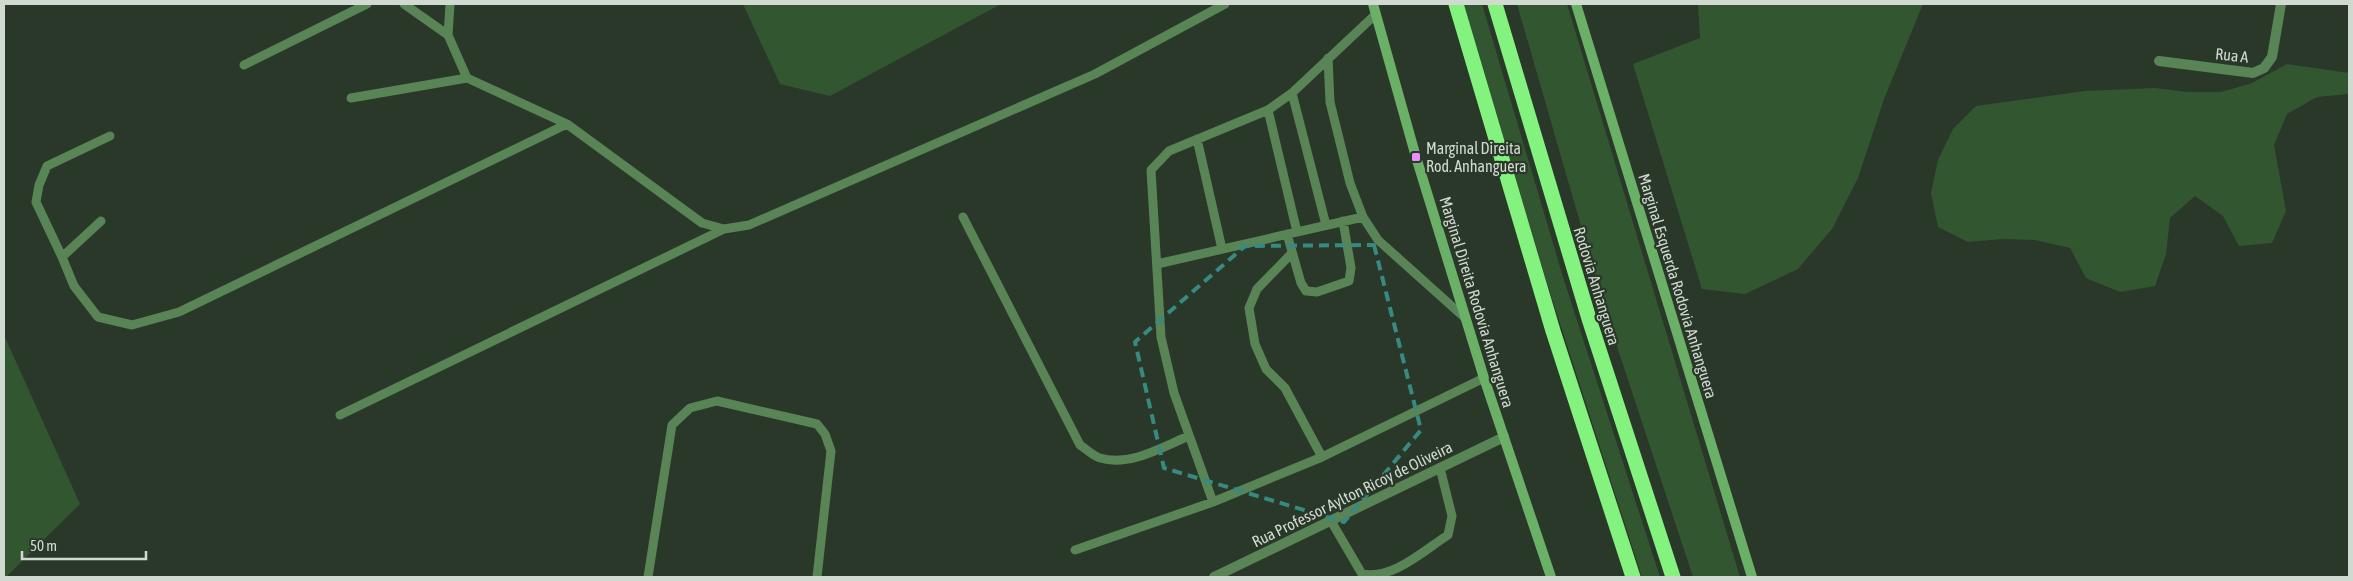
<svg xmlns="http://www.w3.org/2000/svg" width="2353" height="581" font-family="'Asap Condensed',sans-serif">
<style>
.green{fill:#325630}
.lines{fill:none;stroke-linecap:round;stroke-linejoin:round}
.lane{stroke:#598456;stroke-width:9}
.street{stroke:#598456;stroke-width:10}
.secondary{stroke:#6bb067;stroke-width:10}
.highway{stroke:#83f27e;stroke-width:15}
.marked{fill:none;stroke:#368a82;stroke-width:4;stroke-dasharray:10 6;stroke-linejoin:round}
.poi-dot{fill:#ed8cf9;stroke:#2a3829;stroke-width:2}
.labels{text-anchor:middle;stroke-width:4.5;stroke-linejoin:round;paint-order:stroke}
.street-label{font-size:16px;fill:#d1dad1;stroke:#2a3829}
.poi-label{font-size:16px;fill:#d1dad1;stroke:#2a3829;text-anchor:start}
</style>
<rect width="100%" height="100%" fill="#2a3829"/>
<path class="green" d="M743 4H1001L830 96 780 84Z
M1464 4H1482L1563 277 1660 577H1642L1547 283Z
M1517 4H1567L1740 577H1693L1607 316Z
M1698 4H1923L1884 99 1858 178 1832 229 1798 269 1745 294 1702 289 1633 64 1700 38Z
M2287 64 2349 73V94L2317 97 2287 114 2274 145 2286 211 2272 243 2239 246 2223 216 2195 196 2170 218 2166 254 2155 286 2120 292 2086 278 2070 248 2035 240 2002 239 1968 242 1938 227 1931 193 1938 160 1953 129 1976 106 2085 91 2155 88 2187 92H2221L2252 83Z
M4 335 80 504 6 577H4Z"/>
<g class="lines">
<path class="lane" d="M404 4 448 35
M450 4 448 35 467 78
M1376 14 1292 93 1268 110 1169 151 1151 170 1161 337 1174 393 1213 502 1322 457 1484 378
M1328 58 1330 102 1350 183 1363 217 1378 240 1465 318
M244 65 367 4
M1292 93 1326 225
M351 98 467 78 567 124 702 223 724 229 749 225 1095 74 1225 4
M1268 110 1297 232
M1197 139 1222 249
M963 217 1080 445C1086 449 1093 456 1100 458 1130 467 1162 447 1189 436
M101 221 62 257 74 286 98 317 132 325 179 312 567 124
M1287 234 1301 283 1306 291 1317 292 1349 281 1351 268 1343 221
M1292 253 1257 289 1249 308 1255 344 1266 369 1285 388 1322 457
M62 257 36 202 39 185 47 166 110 136
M1157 264 1363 217
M340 415 724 229
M1331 521 1362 574C1393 580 1423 551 1448 535L1452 516 1440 468
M1075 550 1213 502
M648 577 672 425 690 408 717 401 817 424 825 434 831 451 817 577"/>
<path class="street" d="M2159 61 2253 73 2264 68 2272 57 2281 4
M1214 577 1504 437"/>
<path class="secondary" d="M1373 4 1416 157 1484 378 1551 577
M1576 4 1752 577"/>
<path class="highway" d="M1456 4 1553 331 1633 577
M1495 4 1590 322 1673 577"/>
</g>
<path class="marked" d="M1374 245 1421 430 1344 522 1164 468 1135 342 1245 246Z"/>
<rect class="poi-dot" x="1411" y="152" width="10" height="10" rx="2.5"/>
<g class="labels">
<g class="street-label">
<text transform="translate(2232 55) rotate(6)" y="6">Rua A</text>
<text transform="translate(1597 286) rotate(73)" y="6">Rodovia Anhanguera</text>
<text transform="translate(1678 286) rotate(73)" y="6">Marginal Esquerda Rodovia Anhanguera</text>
<text transform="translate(1477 302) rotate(73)" y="6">Marginal Direita Rodovia Anhanguera</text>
<text transform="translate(1352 494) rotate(-26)" y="6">Rua Professor Aylton Ricoy de Oliveira</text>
</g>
<g class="poi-label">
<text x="1426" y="154">Marginal Direita<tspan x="1426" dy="18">Rod. Anhanguera</tspan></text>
</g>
</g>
<rect width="2353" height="581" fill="none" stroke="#d1dad1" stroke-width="10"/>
<path d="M22 551v8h124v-8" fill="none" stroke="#d1dad1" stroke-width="2.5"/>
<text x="30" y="551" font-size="15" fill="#d1dad1" stroke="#2a3829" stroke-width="4" paint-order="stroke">50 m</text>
</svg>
